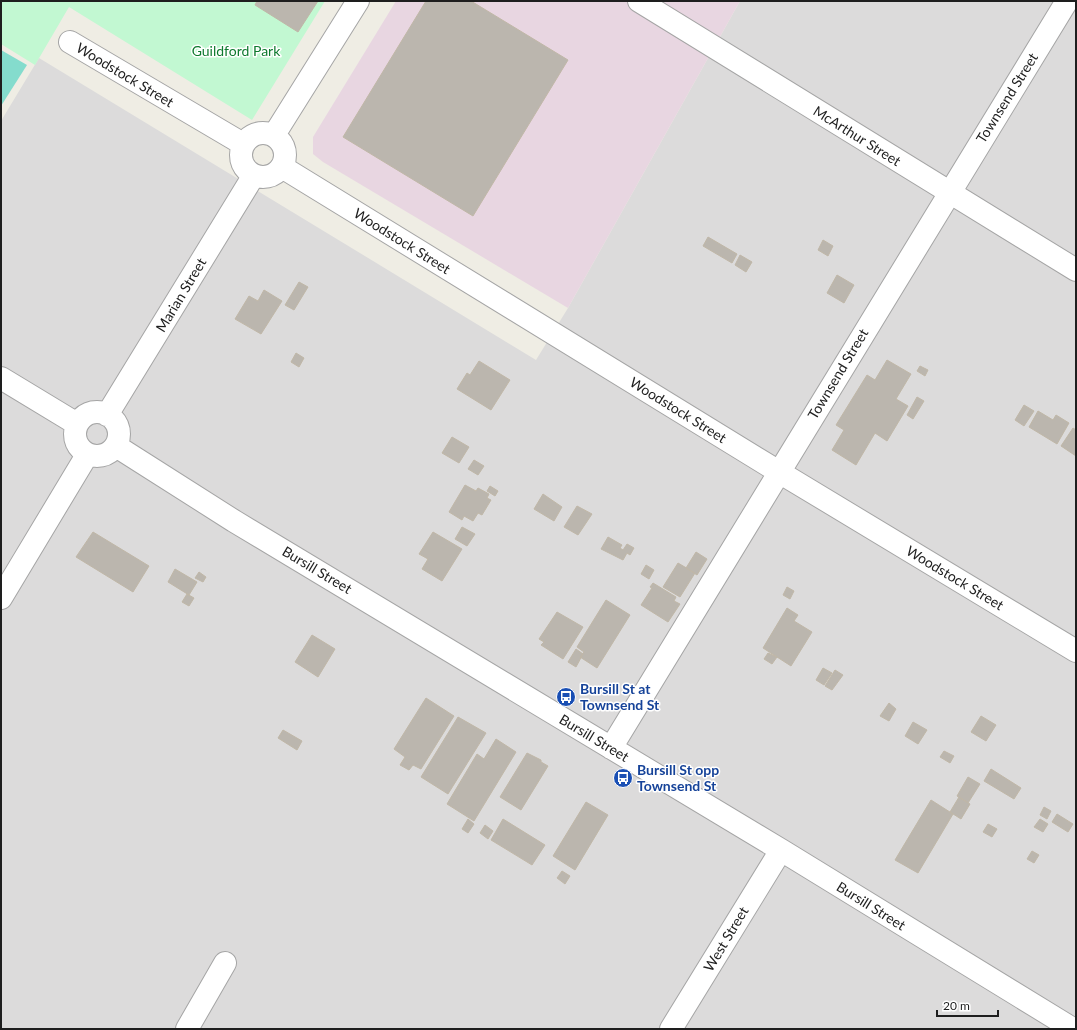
<svg xmlns="http://www.w3.org/2000/svg" width="1077" height="1030" font-family="Lato,sans-serif">
<style>
.residential{fill:#dcdbdb}
.industrial{fill:#e8d6e1}
.park{fill:#c2f8d2}
.pitch{fill:#84dccd}
.building{fill:#bbb6ae;stroke:#c0b7a7}
.lines{fill:none;stroke-linecap:round;stroke-linejoin:round}
.minor-casing{stroke:#a5a5a5;stroke-width:24}
.minor{stroke:#fff;stroke-width:22}
.labels{text-anchor:middle;stroke-width:3;stroke-linejoin:round;paint-order:stroke}
.park-label{font-size:14px;fill:#0e7a2e;stroke:#fff}
.street-label{font-size:14px;fill:#1e1e1e;stroke:#fff}
.transit-label{font-size:14px;font-weight:bold;fill:#164399;stroke:#fff;text-anchor:start}
</style>
<rect width="100%" height="100%" fill="#efede4"/>
<path class="residential" d="M740 1H1076V1029H1V121L39 58 536 360 568 308Z"/>
<path class="industrial" d="M396 1H740L568 308 323 162 313 154V137Z"/>
<path class="park" d="M1 1H325L252 120 69 7 35 65 1 44Z"/>
<path class="pitch" d="M1 50 27 65 1 106Z"/>
<path class="building" d="M257 1H318L298 32 255 5Z
M426 1H471L568 60 473 216 343 137Z
M708 237 737 254 732 263 703 246Z
M823 240 833 246 828 256 818 250Z
M740 255 752 262 746 272 735 265Z
M837 275 854 285 844 303 827 293Z
M299 282 308 287 294 310 285 305Z
M264 290 282 301 261 334 235 319 249 296 258 301Z
M296 353 304 358 299 367 291 362Z
M887 360 911 374 896 399 908 406 887 441 875 433 856 465 832 450 844 430 836 425 867 375 875 380Z
M479 361 510 380 491 410 457 389 467 373 470 375Z
M920 366 928 370 925 376 917 371Z
M917 397 924 401 913 419 907 415Z
M1024 405 1034 411 1024 426 1015 420Z
M1038 411 1053 420 1056 415 1069 423 1057 444 1029 427Z
M1073 428 1076 430V456L1061 446Z
M452 437 469 447 459 463 442 453Z
M474 460 484 466 478 475 468 469Z
M465 485 476 491 478 488 489 494 487 498 491 500 482 515 478 513 473 521 464 516 462 520 449 512Z
M490 486 498 491 495 496 487 491Z
M543 494 562 507 554 521 534 509Z
M577 506 592 514 578 535 564 527Z
M462 527 475 534 467 546 455 539Z
M93 532 149 566 133 592 76 557Z
M433 532 462 549 442 581 422 569 428 559 419 554Z
M608 537 622 545 620 548 623 550 627 544 634 548 630 555 627 553 623 560 601 549Z
M696 552 707 559 697 575 686 568Z
M678 563 695 573 680 597 663 587Z
M646 565 654 570 649 579 641 574Z
M175 569 197 582 189 595 168 582Z
M199 572 206 577 203 582 195 578Z
M653 583 676 597 674 601 680 604 668 622 641 605 652 588 650 587Z
M787 587 794 591 790 599 783 595Z
M187 594 194 598 189 606 182 602Z
M606 600 630 615 597 668 580 657 584 652 577 647Z
M787 608 798 615 794 621 812 632 791 666 763 648Z
M557 612 583 627 563 659 541 645 544 642 539 639Z
M312 635 335 649 318 677 295 662Z
M576 649 583 654 576 667 568 662Z
M768 653 777 657 772 664 764 659Z
M823 668 832 673 824 685 816 680Z
M835 670 843 675 832 690 825 686Z
M426 698 454 716 421 769 413 765 409 770 400 765 405 757 394 749Z
M889 703 896 709 889 721 880 716Z
M981 716 996 725 986 741 971 732Z
M458 717 486 733 448 794 421 777Z
M913 722 927 730 918 744 905 736Z
M283 730 302 741 297 750 278 738Z
M496 739 516 752 474 821 447 804 477 754 484 759Z
M944 751 954 756 950 763 940 757Z
M527 753 541 760V762L548 766 521 810 500 797Z
M991 769 1021 788 1014 799 984 781Z
M968 777 980 784 968 803 957 796Z
M959 797 970 804 961 819 950 812Z
M931 800 953 814 918 873 895 860Z
M586 802 608 815 575 870 553 856Z
M1044 807 1051 811 1047 819 1040 815Z
M1057 814 1073 824 1068 832 1052 822Z
M468 819 474 824 468 833 462 829Z
M503 819 545 845 532 865 491 840Z
M1040 819 1048 824 1043 832 1034 827Z
M988 824 997 829 992 837 983 832Z
M485 825 493 831 488 839 480 833Z
M1032 851 1039 855 1034 863 1027 859Z
M562 871 570 876 565 884 557 878Z"/>
<g class="lines">
<defs>
<path id="minor" d="M639 1 1076 270
M70 42 243 144
M241 155a22 22 0 1 1 44 0a22 22 0 1 1-44 0Z
M274 135 358 1
M282 167 779 472 1076 651
M1 378 77 424
M75 434a22 22 0 1 1 44 0a22 22 0 1 1-44 0Z
M107 415 254 175
M116 446 234 521 781 850 1073 1029
M1 598 87 455
M611 748 1067 1
M187 1029 225 963
M671 1029 781 850"/>
</defs>
<use href="#minor" class="minor-casing"/>
<use href="#minor" class="minor"/>
</g>
<defs>
<symbol id="bus-disc" viewBox="-11 -11 22 22"><circle r="9.5" fill="#1a4fb4" stroke="#fff"/><path d="M-5-6H5V4H4V6H2V4H-2V6H-4V4H-5ZM-3.5-4V0h7V-4ZM-3.5 1.2v1.5H-2V1.2ZM2 1.2v1.5H3.5V1.2Z" fill="#fff"/></symbol>
</defs>
<g fill-rule="evenodd">
<use href="#bus-disc" x="555" y="686" width="22" height="22"/>
<use href="#bus-disc" x="612" y="767" width="22" height="22"/>
</g>
<g class="labels">
<g class="park-label">
<text x="236" y="56">Guildford Park</text>
</g>
<g class="street-label">
<text transform="translate(125 75) rotate(31)" y="5">Woodstock Street</text>
<text transform="translate(1007 98) rotate(-58)" y="5">Townsend Street</text>
<text transform="translate(857 136) rotate(32)" y="5">McArthur Street</text>
<text transform="translate(402 241) rotate(32)" y="5">Woodstock Street</text>
<text transform="translate(181 295) rotate(-59)" y="5">Marian Street</text>
<text transform="translate(838 374) rotate(-59)" y="5">Townsend Street</text>
<text transform="translate(678 410) rotate(32)" y="5">Woodstock Street</text>
<text transform="translate(317 570) rotate(31)" y="5">Bursill Street</text>
<text transform="translate(955 578) rotate(31)" y="5">Woodstock Street</text>
<text transform="translate(594 738) rotate(31)" y="5">Bursill Street</text>
<text transform="translate(871 906) rotate(32)" y="5">Bursill Street</text>
<text transform="translate(726 939) rotate(-59)" y="5">West Street</text>
</g>
<g class="transit-label">
<text x="580" y="694">Bursill St at<tspan x="580" dy="16">Townsend St</tspan></text>
<text x="637" y="775">Bursill St opp<tspan x="637" dy="16">Townsend St</tspan></text>
</g>
</g>
<rect width="1077" height="1030" fill="none" stroke="#1e1e1e" stroke-width="4"/>
<path d="M937 1010v6h61v-6" fill="none" stroke="#1e1e1e" stroke-width="2"/>
<text x="943" y="1010" font-size="12" fill="#1e1e1e" stroke="#ffffff" stroke-width="3" paint-order="stroke">20 m</text>
</svg>
